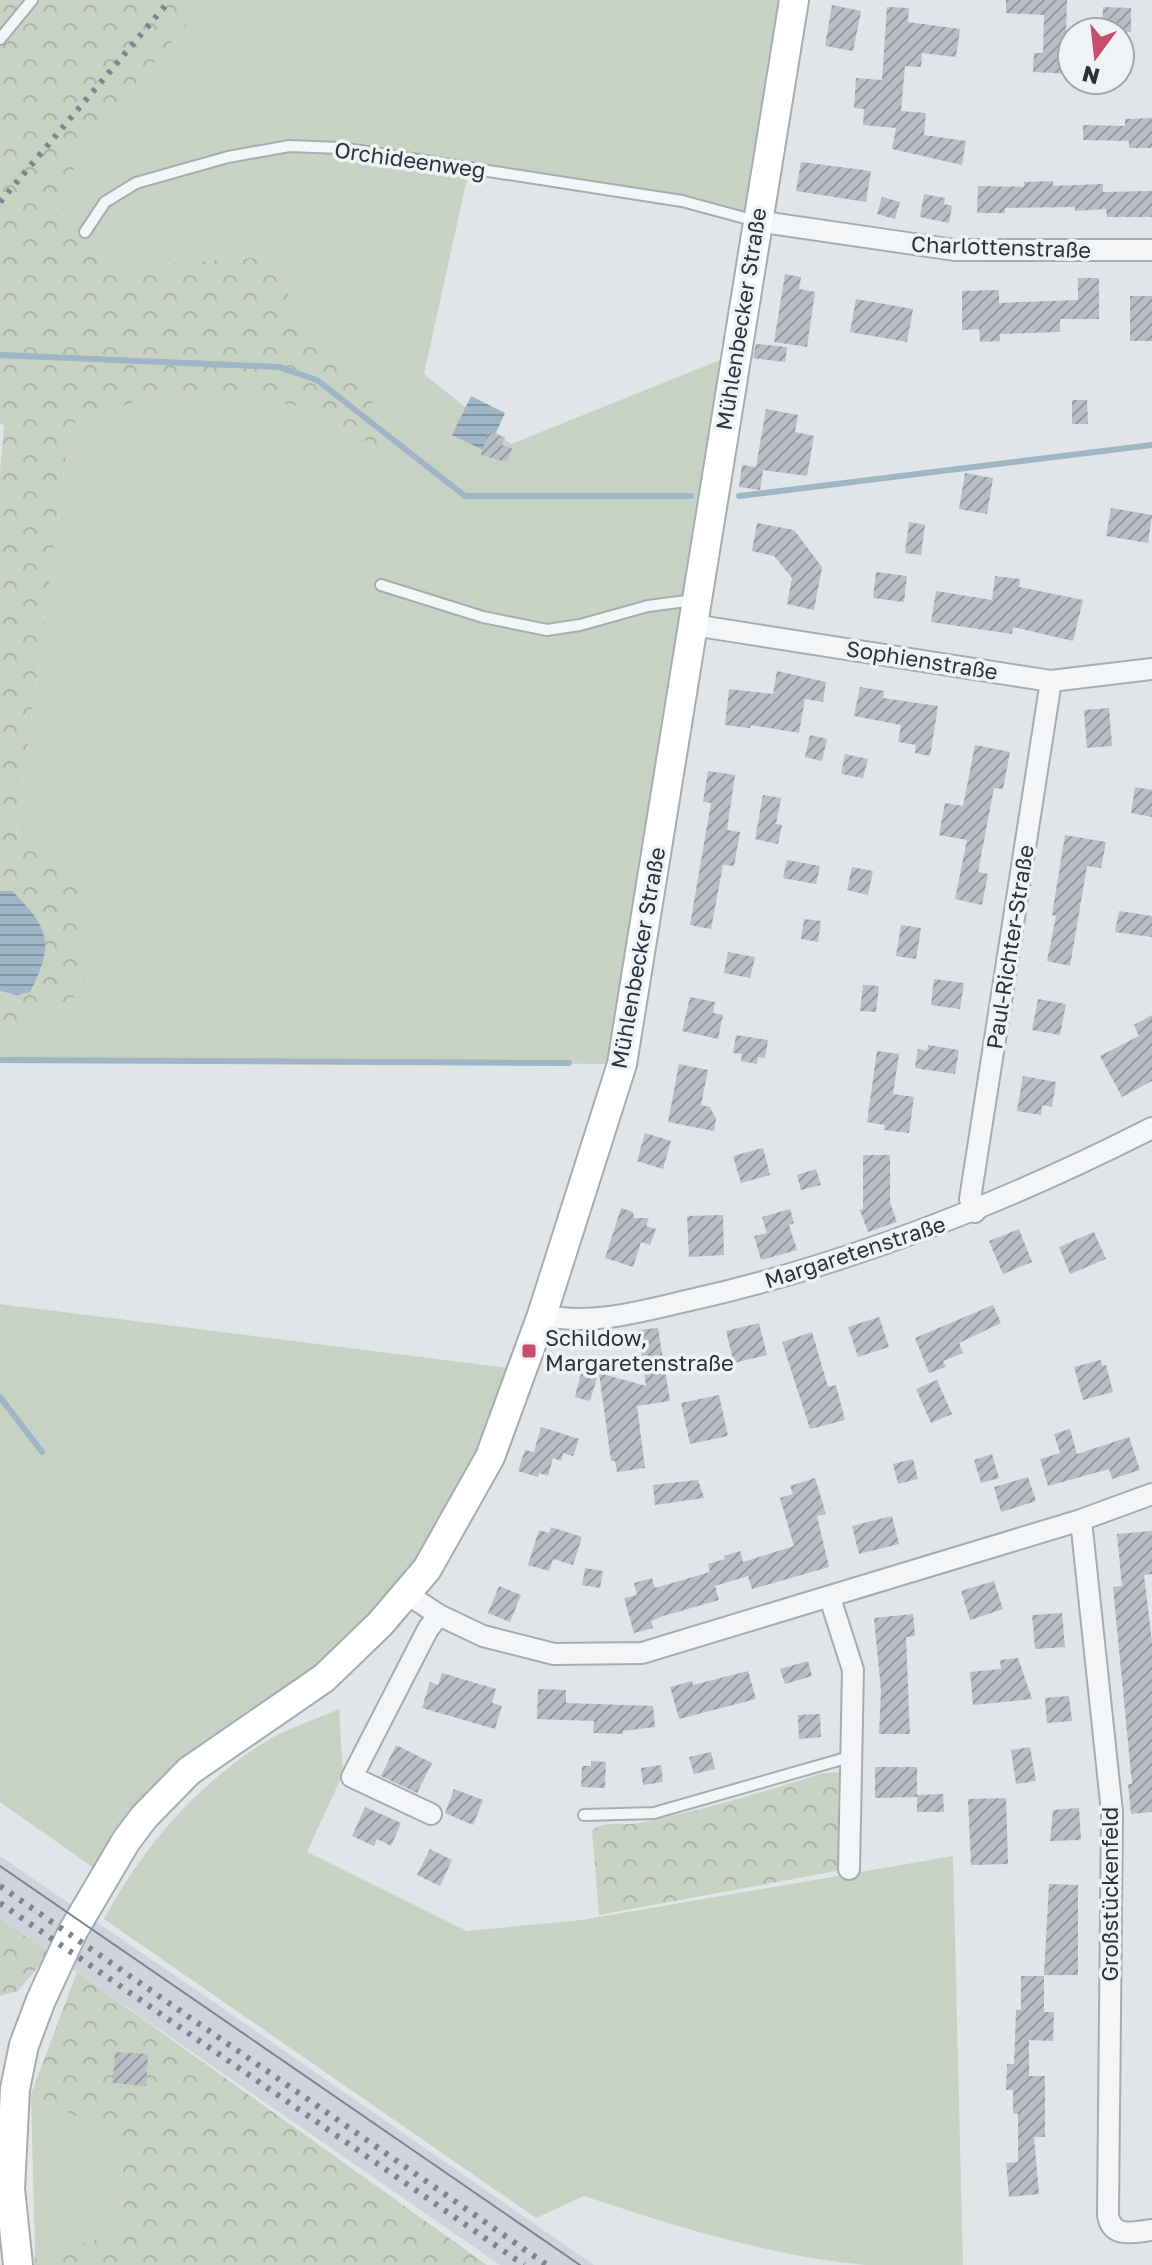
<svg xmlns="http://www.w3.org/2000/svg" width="1152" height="2265" font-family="'Golos Text',sans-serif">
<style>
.built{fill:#cfd4da}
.green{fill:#c8d2c2}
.forest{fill:url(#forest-crowns)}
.water{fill:url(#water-rules)}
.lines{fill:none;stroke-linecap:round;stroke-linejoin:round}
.stream{stroke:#9eb6c6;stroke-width:6}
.building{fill:url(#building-hatch)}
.lane-casing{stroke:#a6acb2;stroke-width:14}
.street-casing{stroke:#a6acb2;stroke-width:24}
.secondary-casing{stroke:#a6acb2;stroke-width:32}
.lane{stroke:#f3f5f7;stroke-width:10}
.street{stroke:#f3f5f7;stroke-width:20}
.secondary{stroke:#fff;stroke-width:28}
.tram{stroke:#7b8691;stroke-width:2}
.rail{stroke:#7b8691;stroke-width:6;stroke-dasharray:4 8;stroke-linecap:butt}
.poi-dot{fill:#c54e6e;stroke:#f0f3f6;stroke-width:3}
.labels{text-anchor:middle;stroke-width:7;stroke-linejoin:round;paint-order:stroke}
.street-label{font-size:22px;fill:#2a343f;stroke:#f0f3f6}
.poi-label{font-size:22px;fill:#2a343f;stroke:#f0f3f6;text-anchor:start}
</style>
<defs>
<pattern id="forest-crowns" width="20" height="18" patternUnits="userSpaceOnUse" patternTransform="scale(2)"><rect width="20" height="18" fill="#c8d2c2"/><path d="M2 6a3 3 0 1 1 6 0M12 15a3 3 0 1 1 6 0" fill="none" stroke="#acb5a8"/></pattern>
<pattern id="water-rules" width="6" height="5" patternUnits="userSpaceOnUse" patternTransform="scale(2)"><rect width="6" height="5" fill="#9eb6c6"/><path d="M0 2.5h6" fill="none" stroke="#8195a2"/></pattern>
<pattern id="building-hatch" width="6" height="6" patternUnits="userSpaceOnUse" patternTransform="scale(2)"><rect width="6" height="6" fill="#b8bec5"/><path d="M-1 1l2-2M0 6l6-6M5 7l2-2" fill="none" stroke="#969ba1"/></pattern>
</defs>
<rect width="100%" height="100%" fill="#e1e5e8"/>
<path class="built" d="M0 1856 218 2005 594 2265H500L0 1919Z"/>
<path class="green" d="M208 0H791L751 213 682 197 469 170 424 374 511 444 735 354 622 1064 0 1060V1043L84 991 53 852 16 836 70 425 162 392 313 407 387 455 368 386 304 323 269 257 106 267 62 217 78 151Z
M0 1304 508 1368 477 1452 427 1569 316 1668 179 1761 105 1876 0 1802Z
M339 1709 343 1774 307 1852 467 1931 582 1920 953 1856 963 2265C931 2265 897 2265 865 2265 769 2256 675 2226 584 2196L536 2218 104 1919C143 1847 195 1786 265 1742 287 1728 315 1720 339 1709Z
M31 2094 121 2138 123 2234 35 2253Z"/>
<path class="forest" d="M0 0H208L78 151 62 217 106 267 269 257 304 323 368 386 388 456 313 407 162 392 70 425 16 835 53 852 80 876 84 991 0 1043V991L16 995 12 891H0V472L4 426 0 423Z
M843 1772 842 1870 599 1915 592 1830C606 1820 622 1826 639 1823 702 1811 762 1792 824 1773Z
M0 1919 50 1953 18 1991 0 1996Z
M77 1972 487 2265H34L35 2253 123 2234 121 2138 31 2094Z"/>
<path class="water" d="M471 396 505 413 487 452 452 435Z
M0 891H12C49 928 55 943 30 992L16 995 0 991Z"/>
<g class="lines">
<path class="stream" d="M0 355 279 367 317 380 465 496H691
M739 496 1152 445
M0 1060 569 1063
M0 1397 42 1452"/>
</g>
<path class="building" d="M1006 0H1067L1066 35H1072V74L1033 72 1034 53H1043L1044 15 1006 13Z
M832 5 861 11 853 51 825 46Z
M887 7 909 8 908 22 960 29 956 57 922 53 921 67 905 66 901 111 926 113 924 135 966 141 962 165 892 149 896 128 863 125 864 109 854 108 856 78 882 80Z
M1103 7 1131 8V32H1102Z
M1152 118V148H1129V141L1083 140V125L1125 126V119Z
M801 162 871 171 866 202 796 191Z
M1053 181V186L1103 184V192L1152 191V217H1107L1106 209 1075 211V207L1005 208V213H977L978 186 1024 187V182Z
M924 194 945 198 944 204 952 206 949 223 920 217Z
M882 197 900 202 895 219 877 214Z
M785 274 801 277 799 289 815 292 807 347 774 342Z
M1078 278H1099V319H1060V332L1000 334V341L980 342 979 329 962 330V291L999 290V303L1078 300Z
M1130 296H1152V341H1130Z
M856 299 913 309 907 342 850 332Z
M756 344 787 347 785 362 753 358Z
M1072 400H1087L1088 424H1072Z
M766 409 798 415 795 432 814 436 807 476 763 470 760 490 739 487 742 465 756 467Z
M488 432 505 437 502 445 512 448 507 462 481 455Z
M965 473 993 478 987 514 959 509Z
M1111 508 1152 515 1148 543 1106 536Z
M909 522 925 525 921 555 905 553Z
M757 523 794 530 822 567 814 610 787 604 792 578 774 556 752 551Z
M876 572 907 576 904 602 873 598Z
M995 576 1020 579 1019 587 1083 600 1073 641 1013 627 1012 634 931 622 936 591 992 600Z
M777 671 826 682 823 702 805 699 799 733 751 725 750 728 725 725 729 689 773 694Z
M860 687 884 691 883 698 938 706 930 756 915 753 916 745 898 742 901 725 854 716Z
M1109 708 1112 746 1087 748 1084 710Z
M810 735 827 739 822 761 805 757Z
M975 745 1010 752 1003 789 994 788 978 872 988 874 982 905 955 899 967 840 939 835 945 803 963 806Z
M845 754 868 759 863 778 841 774Z
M708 771 735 775 727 830 740 832 734 866 723 865 711 929 690 925 711 803 703 802Z
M1135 787 1152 790V817L1131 813Z
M763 795 781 798 776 824 782 825 778 844 755 839Z
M1065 835 1106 842 1101 868 1087 866 1070 966 1047 961 1056 916 1052 915Z
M787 860 820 866 816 884 783 878Z
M852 867 873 871 868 895 847 890Z
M1119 911 1152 916V937L1115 932Z
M804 919 821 921 818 942 801 939Z
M901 925 921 928 916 959 896 956Z
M728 952 755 957 750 978 724 973Z
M934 979 964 983 960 1009 931 1005Z
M863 985 879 986 876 1012 860 1011Z
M690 997 715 1002 713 1013 723 1015 718 1039 682 1031Z
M1038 999 1066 1004 1060 1035 1032 1030Z
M1152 1015V1081L1122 1097 1100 1056 1139 1036 1134 1025Z
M736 1035 768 1040 765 1058 758 1057 757 1064 741 1061 742 1054 733 1053Z
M928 1045 959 1050 955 1074 915 1068 918 1049 927 1051Z
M877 1051 899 1054 893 1094 914 1097 909 1133 884 1130 885 1125 867 1122Z
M679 1064 708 1070 701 1105 710 1107 716 1119 714 1131 668 1122Z
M1023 1076 1056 1082 1052 1107 1042 1105 1041 1115 1017 1111Z
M645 1133 671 1141 663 1169 637 1161Z
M763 1148 770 1175 741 1183 733 1156Z
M863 1155H890V1203L897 1222 868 1232 860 1210 863 1209Z
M816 1169 821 1185 801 1190 797 1175Z
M621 1208 633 1212 634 1218H649L646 1226 656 1229 650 1245 641 1242 633 1267 605 1258Z
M790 1209 794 1223 789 1225 797 1250 761 1260 754 1236 767 1233 762 1217Z
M723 1215 724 1255 689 1257 687 1216Z
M1019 1229 1032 1262 1003 1274 989 1241Z
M1094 1232 1106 1259 1070 1274 1059 1247Z
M993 1305 1001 1323 959 1343 963 1353 943 1361 946 1367 929 1373 915 1338Z
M879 1317 889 1347 858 1357 848 1327Z
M759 1323 767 1355 734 1363 726 1331Z
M658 1328 670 1401 637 1406 645 1468 617 1472 615 1461H611L599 1373 646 1386 638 1330Z
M812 1332 828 1387 836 1385 845 1420 810 1429 782 1342Z
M1101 1360 1102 1366 1106 1365 1113 1392 1083 1400 1074 1367Z
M581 1373 597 1378 590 1401 575 1397Z
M937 1380 952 1414 931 1423 916 1389Z
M719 1395 728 1436 690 1444 681 1403Z
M541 1427 579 1439 573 1456 563 1453 561 1461 553 1458 548 1476 539 1473 538 1477 518 1471 525 1450 534 1452Z
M1070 1429 1077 1454 1129 1437 1140 1470 1112 1479 1109 1469 1048 1486 1040 1459 1060 1453 1054 1434Z
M992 1454 999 1478 981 1483 974 1460Z
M913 1459 918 1479 898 1484 893 1464Z
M1028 1477 1036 1501 1001 1512 994 1487Z
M815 1478 826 1514 817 1516 829 1567 752 1589 748 1576 715 1586 719 1600 663 1616 651 1621 653 1628 634 1633 624 1598 637 1595 634 1583 652 1578 655 1588 710 1572 708 1564 725 1559 724 1556 740 1551 743 1562 794 1546 780 1498 793 1494 790 1486Z
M698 1480 704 1498 655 1505 653 1485Z
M892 1516 899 1544 859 1554 852 1526Z
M551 1527 582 1537 573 1565 553 1559 549 1571 528 1565 539 1530 549 1533Z
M1152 1531V1574L1144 1575 1152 1642V1812L1131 1814 1128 1784H1132L1113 1587 1122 1586 1117 1534Z
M585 1568 603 1571 600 1588 582 1585Z
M994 1581 1003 1609 970 1620 961 1591Z
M499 1586 521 1595 510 1622 488 1613Z
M1062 1613 1065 1647 1035 1649 1032 1615Z
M913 1614 915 1636 906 1637 910 1734H879L881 1691 874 1618Z
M1018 1658 1032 1699 973 1705 970 1672 1001 1669 1000 1660Z
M808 1661 812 1676 785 1684 780 1669Z
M748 1671 756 1699 679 1719 670 1687 692 1681 693 1685Z
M442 1673 496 1689 492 1703 502 1706 495 1729 422 1708 430 1682 438 1685Z
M538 1689 566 1690V1703L653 1706 655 1727 623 1731V1734L593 1733 594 1721 537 1719Z
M1069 1696 1072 1721 1047 1723 1045 1698Z
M820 1714 821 1737 799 1739 798 1715Z
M396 1745 432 1763 417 1793 381 1776Z
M1030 1747 1036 1781 1016 1784 1011 1750Z
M711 1752 715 1769 694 1774 689 1757Z
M591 1761 606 1762 605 1788 581 1787 582 1766H591Z
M661 1765 663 1782 643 1785 641 1768Z
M875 1767H917V1795L943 1794 944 1812H917V1797L875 1798Z
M454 1789 483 1800 473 1825 445 1813Z
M1006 1798 1008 1864 971 1865 968 1799Z
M365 1807 401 1823 391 1846 377 1839 374 1846 352 1836Z
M1079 1808 1081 1840 1050 1841 1053 1810Z
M430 1849 452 1860 440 1886 417 1875Z
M1049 1884 1078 1885V1975H1044Z
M1021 1976H1044V2012H1054L1053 2041 1029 2040V2076H1045V2137H1034L1039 2194 1009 2197 1006 2163 1018 2162V2114L1013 2113V2090H1006L1007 2064H1014L1016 2010H1021Z
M115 2052 148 2054 146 2086 113 2083Z"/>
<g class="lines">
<defs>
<path id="lane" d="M0 39 32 0
M85 232 105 202 136 183 228 157 289 146 340 148 682 201 756 221
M381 585 483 617 547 630 580 625 648 606 694 600
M584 1815 654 1813 853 1756"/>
<path id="street" d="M756 221 955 250H1152
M693 625 1051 681 1152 669
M975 1212 970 1199 1051 681
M542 1315C590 1326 639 1312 686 1301 848 1265 1004 1203 1152 1128
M1081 1520 1152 1494
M407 1594 439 1615 483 1636 554 1654 642 1653 1081 1520 1112 1812 1108 2215C1112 2239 1133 2232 1152 2230
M830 1598 853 1670 849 1869
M431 1814 352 1777 428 1629 439 1615"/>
<path id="secondary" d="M18 2265 10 2189 15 2089 24 2045 41 2000 73 1931 126 1841 144 1817 189 1771 324 1678 380 1624 427 1569 490 1457 542 1315 622 1064 794 0"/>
</defs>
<use href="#lane" class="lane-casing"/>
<use href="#street" class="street-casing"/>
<use href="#secondary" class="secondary-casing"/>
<use href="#lane" class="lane"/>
<use href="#street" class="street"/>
<use href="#secondary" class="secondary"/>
<path class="tram" d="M0 1866 580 2265"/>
<path class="rail" d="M0 202 170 0
M0 1886 547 2265
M0 1903 524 2265"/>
</g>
<rect class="poi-dot" x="521" y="1343" width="16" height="16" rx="4"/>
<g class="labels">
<g class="street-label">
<text transform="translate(410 160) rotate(8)" y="8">Orchideenweg</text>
<text transform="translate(1001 247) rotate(2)" y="8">Charlottenstraße</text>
<text transform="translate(741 319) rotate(-81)" y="8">Mühlenbecker Straße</text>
<text transform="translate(922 660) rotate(9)" y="8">Sophienstraße</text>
<text transform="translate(1010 947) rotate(-81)" y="8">Paul-Richter-Straße</text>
<text transform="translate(638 958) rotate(-80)" y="8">Mühlenbecker Straße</text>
<text transform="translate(855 1252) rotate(-18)" y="8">Margaretenstraße</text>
<text transform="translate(1110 1894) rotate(-90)" y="8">Großstückenfeld</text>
</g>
<g class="poi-label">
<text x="545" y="1346">Schildow,<tspan x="545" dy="25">Margaretenstraße</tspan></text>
</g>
</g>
<g transform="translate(1096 56) rotate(195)"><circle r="38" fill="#f0f3f6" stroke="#a1a7ad" stroke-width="2"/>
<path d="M0-6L14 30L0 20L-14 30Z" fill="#c54e6e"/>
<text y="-12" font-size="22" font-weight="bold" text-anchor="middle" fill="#2a343f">N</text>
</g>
</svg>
